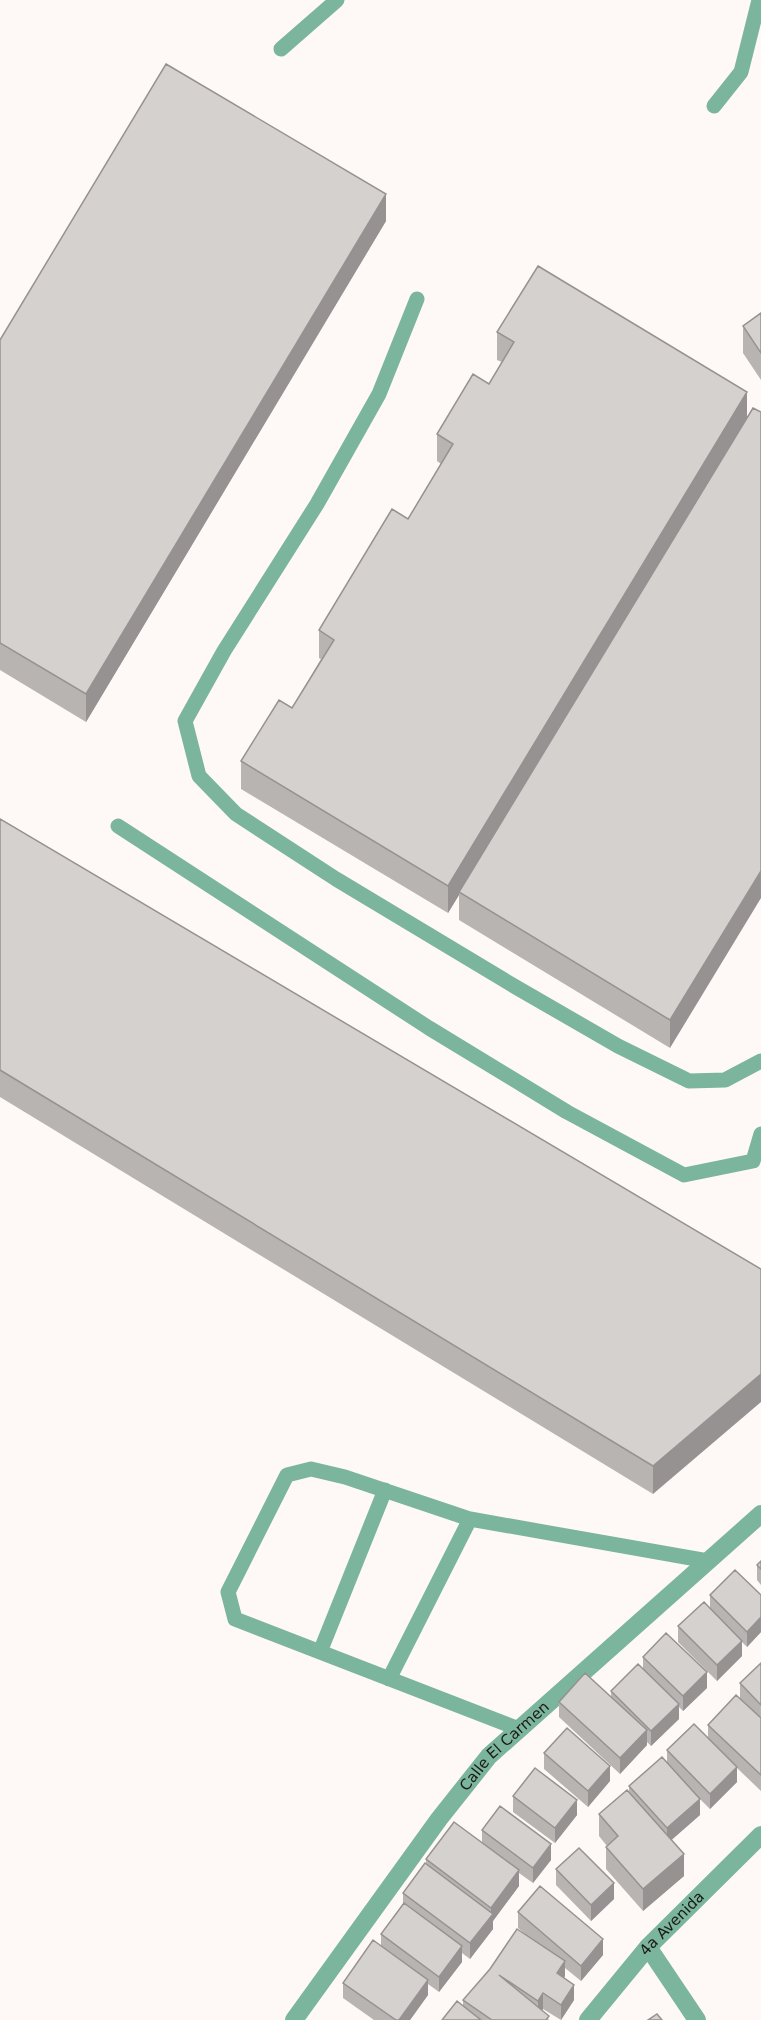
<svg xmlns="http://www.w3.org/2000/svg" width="761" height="2020" font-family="'DejaVu Sans',sans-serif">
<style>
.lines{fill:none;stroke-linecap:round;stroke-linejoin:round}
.lane{stroke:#7bb59e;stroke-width:15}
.street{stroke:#7bb59e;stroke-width:18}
.wall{fill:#b7b4b2}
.shaded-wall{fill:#959291}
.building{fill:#d5d1cf;stroke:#959291;stroke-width:1.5}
.labels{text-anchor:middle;stroke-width:4.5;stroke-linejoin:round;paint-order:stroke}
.street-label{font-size:15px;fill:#1a1918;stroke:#fff}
</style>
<rect width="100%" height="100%" fill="#fef9f7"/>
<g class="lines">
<path class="lane" d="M281 49 337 0
M714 106 741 72 759 0
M417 299 379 394 317 504 224 651 185 721 199 776 236 814 336 879 514 986 618 1046 689 1081 725 1080 761 1061
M118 826 429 1028 567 1112 684 1175 753 1161 761 1134
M320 1652 385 1490
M389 1679 470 1519
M519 1729 235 1619 228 1592 287 1475 311 1469 345 1477 470 1519 708 1561"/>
<g class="street">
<path d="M648 1947 697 2020"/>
<path id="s1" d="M294 2020 439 1819 489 1756 761 1514"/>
<path id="s2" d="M588 2020 648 1947 761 1835"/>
</g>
</g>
<path class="wall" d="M386 221 86 722 0 670V340Z
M761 313V380L743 353V326Z
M497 332 747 392 670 1048 459 920V895L448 913 241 789V761L292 708 321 659 319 658V630L408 519 441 464 437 461V434L489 384 502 362 497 360Z
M0 819 761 1269 653 1494 0 1097Z
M761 1561V1585L757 1580V1565Z
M710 1595H761V1632L747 1647 742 1642V1656L717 1681 678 1642V1626L710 1608Z
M643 1657 707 1688 683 1711 679 1707V1719L651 1746 647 1742V1745L620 1774 559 1717V1702L611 1697V1691L643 1669Z
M761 1663V1791L737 1768V1782L710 1809 696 1795 700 1815 671 1840 684 1876 643 1911 606 1869V1847L607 1846 599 1836V1814L629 1793V1786L667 1762V1750L708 1737V1725L740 1698V1683Z
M544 1753 610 1781 588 1807 544 1769Z
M513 1796 577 1815 555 1843 513 1812Z
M482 1830 551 1860 533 1883 519 1873V1886L493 1921V1929L470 1959 462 1953V1962L439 1992 428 1984V1995L410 2020H374L343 1998V1983L381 1946V1934L403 1904V1893L426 1863V1859L482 1843Z
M556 1869 614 1899 591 1921 556 1885Z
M518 1912 603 1955 581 1981 565 1968V1976L564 1978 574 2000 561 2020 543 2009 542 2010 549 2020H442L463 2006V2000L525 1934 518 1928Z"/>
<path class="shaded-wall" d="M386 194V221L86 722V694Z
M747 392V420L459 892V895L448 913V886Z
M761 871V898L670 1048V1020Z
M761 1374V1402L653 1494V1466Z
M761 1617V1632L747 1647V1632Z
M742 1641V1656L717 1681V1665Z
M707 1672V1688L683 1711V1696Z
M679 1704V1719L651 1746V1731Z
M647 1730V1745L620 1774V1758Z
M610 1766V1781L588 1807V1791Z
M737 1767V1782L710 1809V1794Z
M700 1799V1815L667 1844V1828Z
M577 1800V1815L555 1843V1828Z
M551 1844V1860L533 1883V1868Z
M684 1854V1876L643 1911V1889Z
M519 1870V1886L493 1921V1929L470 1959V1943L491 1916V1908Z
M614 1883V1899L591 1921V1905Z
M603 1939V1955L581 1981V1966Z
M462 1946V1962L439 1992V1977Z
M565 1961V1976L557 1989V1973Z
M428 1980V1995L410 2020H399Z
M574 1985V2000L561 2020V2005Z
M543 1993V2009L538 2016V2001Z"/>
<path class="building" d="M166 64 386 194 86 694 0 643V340Z
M538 266 747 392 448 886 241 761 279 700 292 708 334 640 319 630 392 509 408 519 453 444 437 434 473 374 489 384 514 342 497 332Z
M761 313V353L743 326Z
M753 408 761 412V871L670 1020 459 892Z
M0 819 761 1269V1374L653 1466 0 1070Z
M761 1561V1569L757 1565Z
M735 1570 761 1595V1617L747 1632 710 1595Z
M704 1602 742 1641 717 1665 678 1626Z
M666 1633 707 1672 683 1696 643 1657Z
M761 1663V1705L740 1683Z
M638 1664 679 1704 651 1731 611 1691Z
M585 1673 647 1730 620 1758 559 1702Z
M736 1695 761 1718V1775L708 1725Z
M694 1724 737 1767 710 1794 667 1750Z
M567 1728 610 1766 588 1791 544 1753Z
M662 1757 700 1799 667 1828 629 1786Z
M535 1768 577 1800 555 1828 513 1796Z
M627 1790 684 1854 643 1889 606 1847 618 1836 599 1814Z
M500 1806 551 1844 533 1868 482 1830Z
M454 1822 519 1870 491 1908 426 1859Z
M579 1848 614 1883 591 1905 556 1869Z
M425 1863 493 1914 470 1943 403 1893Z
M540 1886 603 1939 581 1966 518 1912Z
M404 1903 462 1946 439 1977 381 1934Z
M517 1929 565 1961 557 1973 574 1985 561 2005 543 1993 538 2001 499 1975 549 2016 546 2020H492L463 2000 490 1969Z
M373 1940 428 1980 399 2020H396L343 1983Z
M457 2001 481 2020H442Z
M657 2014 662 2020H648Z"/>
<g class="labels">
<g class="street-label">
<text dy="5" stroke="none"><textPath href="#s1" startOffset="346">Calle El Carmen</textPath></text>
<text dy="5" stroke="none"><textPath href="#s2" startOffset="128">4a Avenida</textPath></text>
</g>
</g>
</svg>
